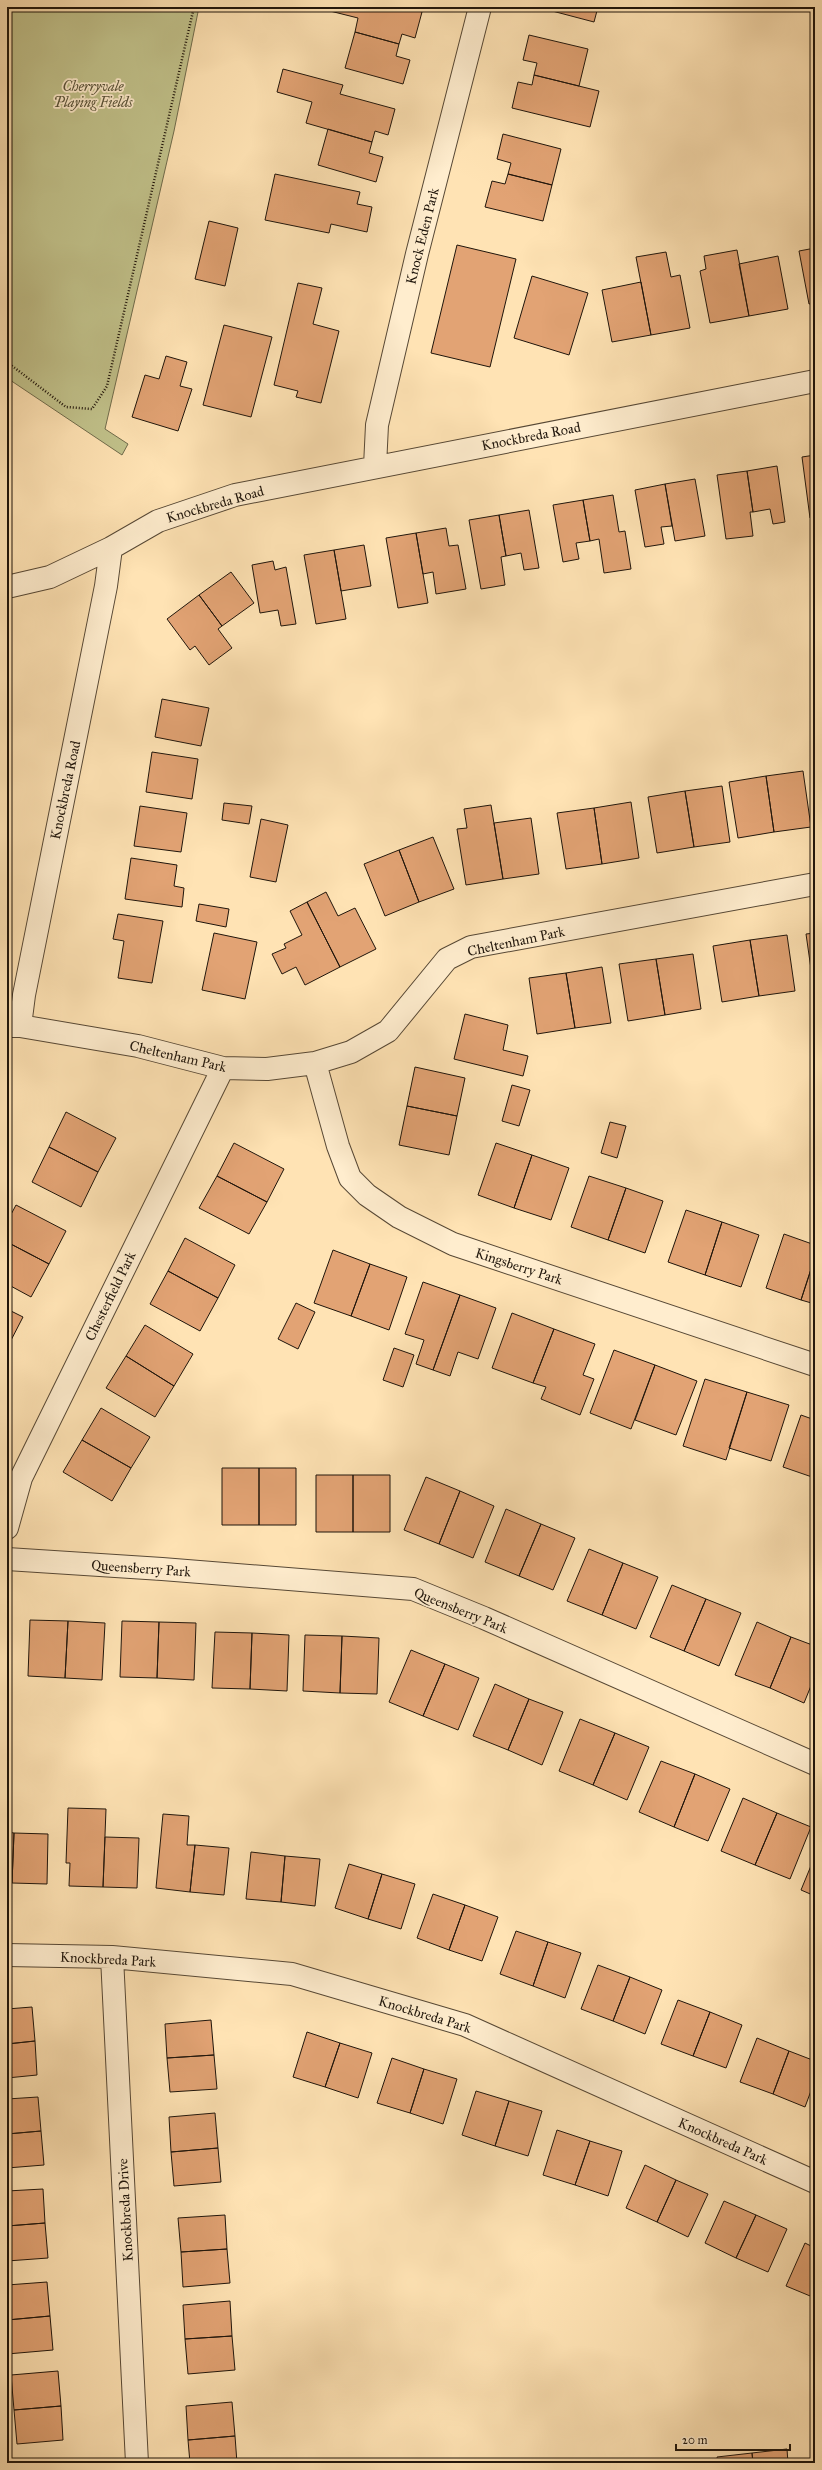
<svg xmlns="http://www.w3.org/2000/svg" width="822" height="2470" font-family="'IM FELL Great Primer',serif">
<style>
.green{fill:#c2c38c;stroke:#706c4c}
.building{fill:#e2a374;stroke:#1f150b}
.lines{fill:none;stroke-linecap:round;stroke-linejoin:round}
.minor-casing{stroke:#574835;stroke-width:24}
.path{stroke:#1f150b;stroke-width:2.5;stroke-dasharray:1 2;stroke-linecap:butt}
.minor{stroke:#ffedce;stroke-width:22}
.labels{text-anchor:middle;stroke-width:3.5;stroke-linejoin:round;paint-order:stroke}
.park-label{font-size:14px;font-style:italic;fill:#585238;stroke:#ffedce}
.street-label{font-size:14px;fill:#1f150b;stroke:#ffedce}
</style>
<rect width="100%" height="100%" fill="#ffe3b4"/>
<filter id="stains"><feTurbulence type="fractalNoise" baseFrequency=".005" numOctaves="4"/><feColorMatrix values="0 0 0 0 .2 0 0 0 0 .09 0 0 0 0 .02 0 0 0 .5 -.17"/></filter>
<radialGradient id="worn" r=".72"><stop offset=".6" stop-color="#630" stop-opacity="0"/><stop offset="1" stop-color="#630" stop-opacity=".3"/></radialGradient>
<path class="green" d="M7 7H199L174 131 105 429 128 444 122 455 7 378Z"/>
<path class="building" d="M327 7H404L422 12 415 38 402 34 399 44 355 32 358 18 326 10Z
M537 7H598L594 22Z
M355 32 399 44 396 56 410 60 403 84 345 68Z
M529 35 588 49 579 86 534 75 537 63 523 60Z
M283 69 343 85 340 94 395 109 388 135 375 131 372 142 306 123 312 102 277 92Z
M534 75 599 91 590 127 512 108 518 82 532 85Z
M328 129 372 142 369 153 383 157 376 182 318 165Z
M503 134 561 149 552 185 508 174 511 163 497 159Z
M275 174 360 192 357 204 372 207 367 232 331 224 329 233 265 220Z
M508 174 552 185 543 221 485 207 492 181 505 184Z
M209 221 238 228 225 286 195 279Z
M457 245 516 259 490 367 431 353Z
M815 248V303L809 304 799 251Z
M737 250 749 316 710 323 700 271 706 269 704 256Z
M666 252 671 277 680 275 690 328 651 335 636 257Z
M778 256 788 309 749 316 739 264Z
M532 276 588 293 569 355 514 338Z
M641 282 651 335 612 342 602 290Z
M298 283 322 288 313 324 339 331 321 403 296 397 298 391 274 385Z
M224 325 272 337 251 417 203 405Z
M166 356 187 362 180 386 192 389 178 431 132 417 145 375 159 379Z
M815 455V517L810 518 802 457Z
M777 466 785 522 773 524 770 509 753 512 747 471Z
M747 471 753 512H750L753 536 726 539 717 475Z
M695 479 705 536 675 541 665 484Z
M665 484 672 526 661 527 664 544 645 547 635 490Z
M613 495 619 532 625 531 631 569 604 573 599 539 590 541 583 500Z
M583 500 590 541 576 543 579 559 563 562 553 505Z
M529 510 539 568 524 570 521 553 506 556 499 515Z
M499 515 506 556 501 557 505 585 481 589 469 520Z
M446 528 449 546 458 545 466 589 436 594 433 572 423 574 416 533Z
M416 533 428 603 398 608 386 538Z
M364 545 371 586 341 591 334 550Z
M334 550 346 619 316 624 304 555Z
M273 561 275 570 286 567 296 624 281 626 278 610 260 613 252 565Z
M231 572 254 603 222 626 199 595Z
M199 595 222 626 218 629 232 648 209 665 195 646 190 650 167 619Z
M162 699 209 708 201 746 155 737Z
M152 752 198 759 192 799 146 792Z
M803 771 811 827 774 832 766 776Z
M766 776 774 832 738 838 729 782Z
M722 786 730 842 694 847 685 791Z
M685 791 694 847 657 853 648 797Z
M631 802 639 858 602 864 594 808Z
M224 803 252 806 249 824 222 820Z
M491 805 503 879 466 885 457 829 467 828 464 809Z
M140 806 187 813 181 852 134 846Z
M594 808 602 864 566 869 557 813Z
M531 818 539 874 503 879 494 823Z
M261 819 288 825 276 882 250 877Z
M433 837 454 889 419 902 399 850Z
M399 850 419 902 385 916 364 864Z
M131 858 177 865 174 886 184 888 182 907 125 899Z
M326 892 338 916 355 908 376 949 340 967 307 902Z
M307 902 340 967 305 985 296 967 282 974 272 954 286 948 284 944 302 935 290 911Z
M199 904 229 909 226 927 196 921Z
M118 914 163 921 152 983 118 978 124 941 113 939Z
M214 933 257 942 245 999 202 990Z
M815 933V990H814L806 934Z
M787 935 795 991 759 996 750 940Z
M750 940 759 996 722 1002 713 946Z
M693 954 701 1009 665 1015 656 959Z
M656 959 665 1015 628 1021 619 964Z
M602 967 611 1023 575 1028 566 973Z
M566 973 575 1028 537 1034 529 978Z
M465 1014 508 1025 503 1050 528 1056 523 1076 454 1059Z
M415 1067 465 1078 457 1116 407 1106Z
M512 1085 530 1090 519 1126 502 1121Z
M407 1106 457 1116 449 1155 399 1145Z
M66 1112 116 1138 98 1172 49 1147Z
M610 1122 626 1126 617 1158 601 1153Z
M234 1143 284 1169 267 1202 217 1176Z
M496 1143 532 1155 514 1208 478 1195Z
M49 1147 98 1172 81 1207 32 1182Z
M532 1155 569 1168 551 1220 514 1208Z
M217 1176 267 1202 249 1234 199 1208Z
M589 1176 626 1188 608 1240 571 1227Z
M626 1188 663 1201 645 1253 608 1240Z
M16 1205 66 1231 49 1264 7 1242V1222Z
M686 1210 722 1222 705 1275 668 1262Z
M722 1222 759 1235 741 1287 705 1275Z
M784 1234 815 1245V1257L801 1300 766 1288Z
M185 1238 235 1265 218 1298 168 1271Z
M7 1242 49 1264 31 1297 7 1284Z
M333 1250 370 1264 351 1316 314 1303Z
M815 1257V1304L801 1300Z
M370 1264 407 1277 389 1330 351 1316Z
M168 1271 218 1298 200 1331 150 1304Z
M423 1282 460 1295 433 1370 416 1364 424 1340 405 1334Z
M460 1295 496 1308 478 1359 458 1352 450 1376 433 1370Z
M296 1303 315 1312 298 1349 278 1339Z
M7 1309 23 1317 7 1348Z
M512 1313 554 1329 533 1383 492 1368Z
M145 1325 193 1354 174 1386 126 1356Z
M554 1329 595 1344 583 1375 594 1379 580 1415 541 1399 546 1387 533 1383Z
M394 1348 414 1355 403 1387 383 1380Z
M614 1350 655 1365 631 1429 590 1413Z
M126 1356 174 1386 155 1417 106 1388Z
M655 1365 697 1381 676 1435 635 1420Z
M705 1379 747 1392 726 1460 683 1446Z
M747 1392 789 1405 771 1461 729 1448Z
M101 1408 150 1437 131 1468 82 1440Z
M801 1415 815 1420V1478L783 1467Z
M82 1440 131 1468 112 1501 63 1472Z
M222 1468H259V1525H222Z
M259 1468H296V1525H259Z
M316 1475H353V1532H316Z
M353 1475H390V1532H353Z
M426 1477 460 1491 439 1544 404 1530Z
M460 1491 494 1506 473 1558 439 1544Z
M506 1509 541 1524 519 1576 485 1562Z
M541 1524 575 1538 553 1590 519 1576Z
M589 1549 623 1563 602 1615 567 1601Z
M623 1563 658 1577 636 1629 602 1615Z
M672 1585 706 1599 684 1651 650 1637Z
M706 1599 741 1613 719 1666 684 1651Z
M30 1620 68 1621 65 1678 28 1676Z
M68 1621 105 1623 102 1680 65 1678Z
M122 1621 159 1622 157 1678 120 1677Z
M159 1622 196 1623 194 1680 157 1678Z
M757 1622 791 1637 770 1688 735 1675Z
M215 1632 252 1633 250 1689 212 1688Z
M252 1633 289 1635 287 1691 250 1689Z
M305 1635 342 1636 340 1693 303 1691Z
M342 1636 379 1638 377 1694 340 1693Z
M791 1637 815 1646V1676L804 1703 770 1688Z
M411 1650 445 1664 423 1716 389 1702Z
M445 1664 479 1678 458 1730 423 1716Z
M495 1684 529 1699 508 1750 473 1736Z
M529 1699 563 1712 542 1765 508 1750Z
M580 1719 615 1733 593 1785 559 1771Z
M615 1733 649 1747 627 1800 593 1785Z
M661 1761 695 1774 674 1827 639 1812Z
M695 1774 730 1789 708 1841 674 1827Z
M743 1798 777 1813 755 1865 721 1851Z
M68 1808 106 1809 103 1887 69 1886 70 1863H66Z
M777 1813 811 1827 790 1879 755 1865Z
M163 1814 189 1816 187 1845H195L190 1892 156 1888Z
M7 1832 14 1833 12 1883 7 1882Z
M14 1833 48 1834 47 1884 12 1883Z
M105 1837 139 1838 137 1888 103 1887Z
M195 1845 229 1848 224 1895 190 1892Z
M251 1852 285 1856 281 1902 246 1899Z
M285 1856 320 1859 315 1906 281 1902Z
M815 1856V1896L801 1890Z
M349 1864 382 1874 368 1919 335 1908Z
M382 1874 415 1884 401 1929 368 1919Z
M433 1894 465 1905 449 1950 417 1938Z
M465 1905 498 1917 482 1961 449 1950Z
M516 1931 548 1942 533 1986 500 1974Z
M548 1942 581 1953 565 1998 533 1986Z
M598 1965 630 1977 613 2021 581 2009Z
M630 1977 662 1990 645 2034 613 2021Z
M678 2000 710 2012 693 2056 661 2044Z
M32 2007 35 2041 7 2044V2009Z
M710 2012 742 2025 726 2068 693 2056Z
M211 2020 214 2055 167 2058 165 2024Z
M307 2032 340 2043 325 2087 293 2077Z
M757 2038 789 2051 773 2094 740 2082Z
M35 2041 37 2075 7 2078V2044Z
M340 2043 372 2053 358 2098 325 2087Z
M789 2051 815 2061V2080L805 2107 773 2094Z
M214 2055 217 2089 170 2092 167 2058Z
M392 2058 424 2069 410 2113 377 2103Z
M424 2069 457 2079 443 2124 410 2113Z
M476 2091 509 2101 495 2146 462 2135Z
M38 2097 41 2131 7 2134V2099Z
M509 2101 542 2111 528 2156 495 2146Z
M215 2113 218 2148 171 2152 169 2117Z
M557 2130 590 2141 575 2185 543 2175Z
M41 2131 44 2165 7 2168V2134Z
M590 2141 622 2151 608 2196 575 2185Z
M218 2148 221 2182 174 2186 171 2152Z
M645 2165 676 2180 657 2222 626 2208Z
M676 2180 708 2194 688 2237 657 2222Z
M43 2189 45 2223 7 2226V2191Z
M724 2201 756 2215 736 2258 705 2243Z
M225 2215 227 2249 181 2252 178 2218Z
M756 2215 787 2229 768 2272 736 2258Z
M45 2223 48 2258 7 2261V2226Z
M805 2243 815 2248V2298L786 2286Z
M227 2249 230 2283 183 2287 181 2252Z
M47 2282 50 2316 7 2320V2285Z
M230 2301 232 2336 185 2339 183 2305Z
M50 2316 53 2350 7 2354V2320Z
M232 2336 235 2370 188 2374 185 2339Z
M58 2371 61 2406 14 2410 11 2375Z
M232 2402 235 2436 188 2440 186 2406Z
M61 2406 63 2440 17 2444 14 2410Z
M235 2436 237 2463H190L188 2440Z
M815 2446V2463H814L812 2447Z
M787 2449 788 2463H753L752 2453Z
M752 2453 753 2463H718L717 2457Z
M694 2461V2463H670Z"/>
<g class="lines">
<defs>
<path id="minor" d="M375 466 377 425 417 254 480 7
M7 587 50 577 111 548 158 521 235 495 815 381
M7 1026H20L24 995 106 586 111 548
M20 1026 138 1046 223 1068 267 1069 315 1063 351 1052 388 1031 447 959 471 947 815 884
M315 1063 338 1146 350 1178 367 1195 399 1217 453 1244 815 1365
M7 1528 21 1478 223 1068
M7 1559 162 1569 413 1589 484 1618 815 1764
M7 1955 112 1957 292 1974 465 2025 815 2182
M112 1957 137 2463"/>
</defs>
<use href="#minor" class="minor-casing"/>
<path class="path" d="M7 362 66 407 92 409 107 386 194 7"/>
<use href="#minor" class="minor"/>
</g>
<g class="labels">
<g class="park-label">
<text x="93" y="91">Cherryvale<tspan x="93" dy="16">Playing Fields</tspan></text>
</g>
<g class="street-label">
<text transform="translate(422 236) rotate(-76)" y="5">Knock Eden Park</text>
<text transform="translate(531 436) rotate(-11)" y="5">Knockbreda Road</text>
<text transform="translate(215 504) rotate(-16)" y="5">Knockbreda Road</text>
<text transform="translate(65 790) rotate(-78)" y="5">Knockbreda Road</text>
<text transform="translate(516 941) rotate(-12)" y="5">Cheltenham Park</text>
<text transform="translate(178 1056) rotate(13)" y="5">Cheltenham Park</text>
<text transform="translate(519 1266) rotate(18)" y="5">Kingsberry Park</text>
<text transform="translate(110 1296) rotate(-64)" y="5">Chesterfield Park</text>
<text transform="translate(141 1568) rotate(4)" y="5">Queensberry Park</text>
<text transform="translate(461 1610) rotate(22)" y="5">Queensberry Park</text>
<text transform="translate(108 1959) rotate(3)" y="5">Knockbreda Park</text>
<text transform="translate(425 2014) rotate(17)" y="5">Knockbreda Park</text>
<text transform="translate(723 2141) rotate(24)" y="5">Knockbreda Park</text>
<text transform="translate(125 2210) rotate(-93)" y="5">Knockbreda Drive</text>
</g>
</g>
<rect width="822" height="2470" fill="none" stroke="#ffe3b4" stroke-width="24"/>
<rect x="8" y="8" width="806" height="2454" fill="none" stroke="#1f150b" stroke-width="2"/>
<rect x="12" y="12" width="798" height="2446" fill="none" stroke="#1f150b"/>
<path d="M676 2444v6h114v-6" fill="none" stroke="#1f150b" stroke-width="2"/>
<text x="682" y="2444" font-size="12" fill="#1f150b" stroke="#ffedce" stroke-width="3" paint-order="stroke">20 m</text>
<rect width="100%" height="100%" filter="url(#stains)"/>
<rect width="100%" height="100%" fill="url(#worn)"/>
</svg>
